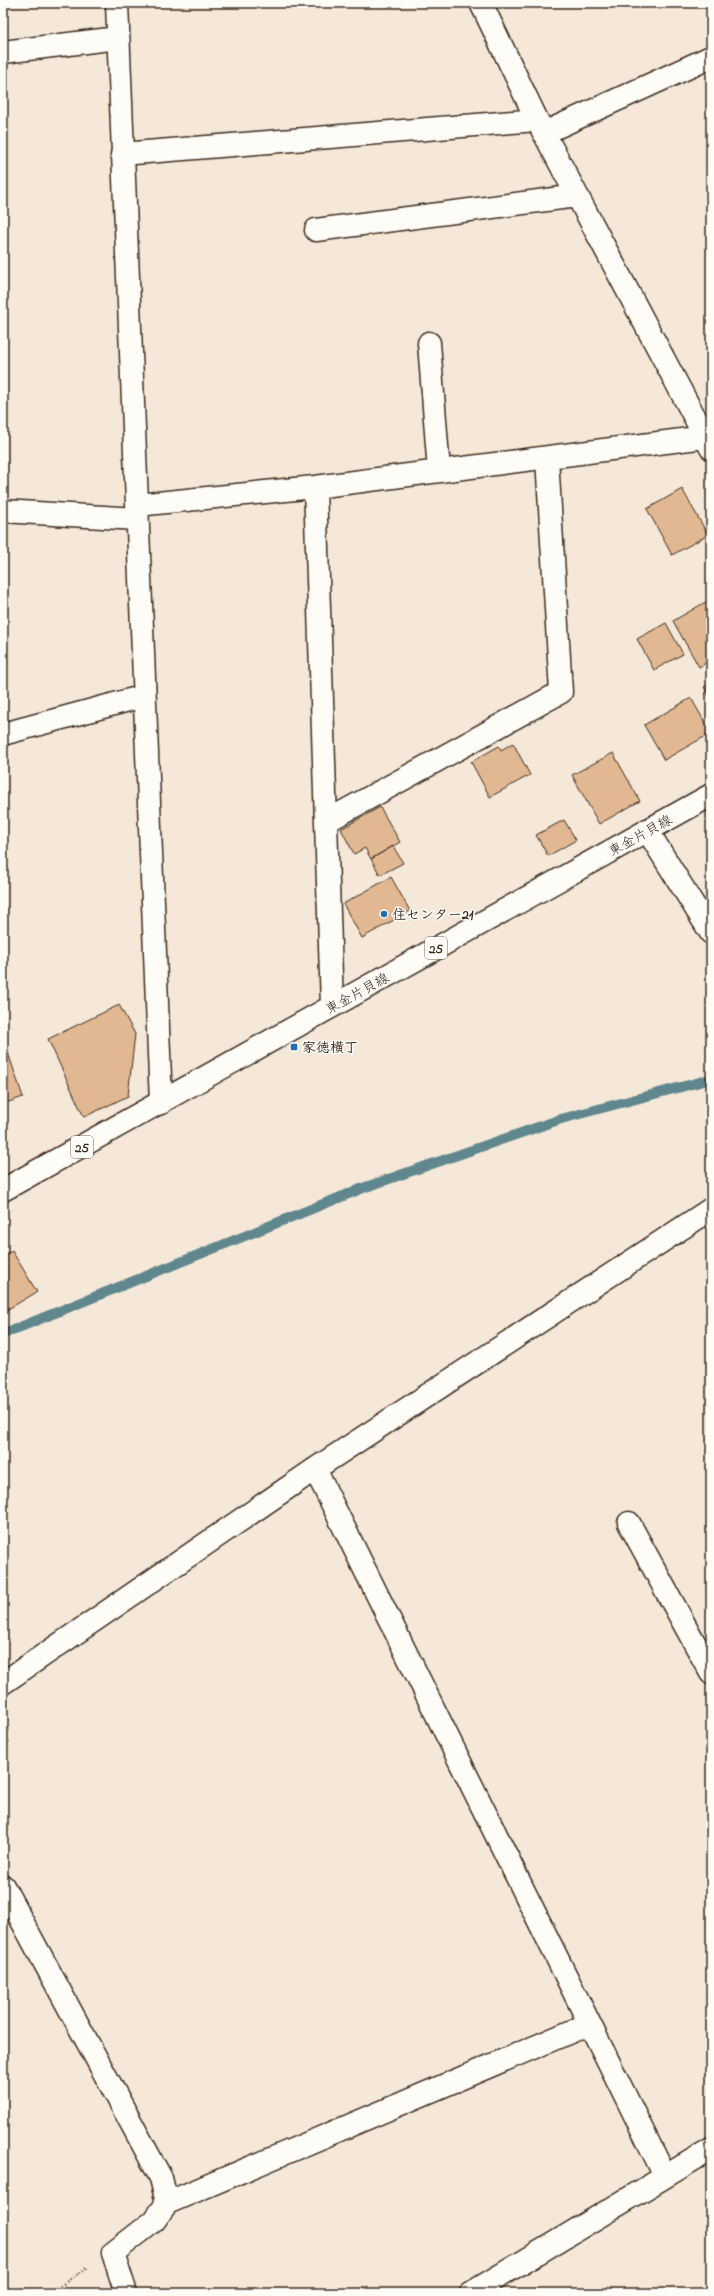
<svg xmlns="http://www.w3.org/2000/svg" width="714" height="2296" font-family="'Indie Flower','Klee One',sans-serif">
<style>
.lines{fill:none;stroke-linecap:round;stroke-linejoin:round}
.stream{stroke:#60878d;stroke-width:10}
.building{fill:#e2b892;stroke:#3b2a1e}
.minor-casing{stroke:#3b2a1e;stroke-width:25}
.major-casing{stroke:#3b2a1e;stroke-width:25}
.path{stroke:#3b2a1e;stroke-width:2.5;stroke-dasharray:1 3;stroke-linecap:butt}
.minor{stroke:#fdfcf7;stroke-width:22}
.major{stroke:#fdfcf7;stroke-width:22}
.poi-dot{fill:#1f6fb2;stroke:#fdfcf7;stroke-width:1.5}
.labels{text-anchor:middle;stroke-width:3;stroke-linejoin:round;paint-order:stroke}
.shield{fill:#fdfcf7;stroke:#75695f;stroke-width:1}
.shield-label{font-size:13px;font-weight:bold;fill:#3b2a1e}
.street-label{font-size:14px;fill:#3b2a1e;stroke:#fdfcf7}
.poi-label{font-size:14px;font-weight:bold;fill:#3b2a1e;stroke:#fdfcf7;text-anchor:start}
</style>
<rect width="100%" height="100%" fill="#f5e8d9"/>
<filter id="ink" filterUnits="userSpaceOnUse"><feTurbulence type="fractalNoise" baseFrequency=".025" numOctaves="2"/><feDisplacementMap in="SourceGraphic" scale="8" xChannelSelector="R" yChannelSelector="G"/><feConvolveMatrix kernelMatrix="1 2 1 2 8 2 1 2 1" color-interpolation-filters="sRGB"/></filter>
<g filter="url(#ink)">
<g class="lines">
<path class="stream" d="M3 1334 363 1188 561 1119 711 1079"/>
</g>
<path class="building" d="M682 489 708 535 672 555 647 509Z
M709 600 711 660 699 667 673 621Z
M666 623 683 654 654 670 637 639Z
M711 683V700L704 687Z
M691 698 711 733 664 760 644 725Z
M513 743 530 775 490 797 471 762 499 746 501 750Z
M613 753 640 801 599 824 572 775Z
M380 807 400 842 371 859 365 848 354 854 341 829Z
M564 820 576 840 548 856 536 835Z
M393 846 403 863 380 875 371 859Z
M391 877 410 911 362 938 343 904Z
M119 1005 135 1034 128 1096 84 1117 48 1039Z
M3 1038 23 1097 3 1104Z
M12 1251 37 1292 3 1312V1256Z"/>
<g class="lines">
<defs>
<path id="minor" d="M117 3 161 1103
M481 3 537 120 711 448
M3 52 118 38
M544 133 711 57
M122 154 537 120
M316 230 577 196
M429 343 439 471
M315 487 332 1006
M137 505 315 487 705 437
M3 511 137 519
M3 734 144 696
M327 821 561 692 547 458
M647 830 711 933
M315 1469 665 2176
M629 1523 711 1673
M3 1683 315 1469 711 1209
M3 1886 161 2178 167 2203 154 2221 113 2253 126 2293
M167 2203 589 2024
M471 2293 711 2149"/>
<path id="major" d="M3 1190 711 795"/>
</defs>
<use href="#minor" class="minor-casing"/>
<use href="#major" class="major-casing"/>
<path class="path" d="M50 2293 88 2267"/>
<use href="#minor" class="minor"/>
<use href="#major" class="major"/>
</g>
</g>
<g class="poi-dot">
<circle cx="384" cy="914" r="4"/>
<rect x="290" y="1043" width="8" height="8" rx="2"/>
</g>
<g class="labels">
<g class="shield">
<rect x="425" y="937" width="22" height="22" rx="3"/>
<rect x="71" y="1136" width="22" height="22" rx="3"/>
</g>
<g class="shield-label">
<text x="436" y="953">25</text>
<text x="82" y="1152">25</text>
</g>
<g class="street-label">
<text transform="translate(640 835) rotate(-29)" y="5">東金片貝線</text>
<text transform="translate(357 993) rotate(-29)" y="5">東金片貝線</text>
</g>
<g class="poi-label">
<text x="392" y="919">住センター21</text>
<text x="302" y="1052">家徳横丁</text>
</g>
</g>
<rect width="714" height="2296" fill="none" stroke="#fdfcf7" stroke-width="16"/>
<rect x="8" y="8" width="698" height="2280" fill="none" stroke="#3b2a1e" stroke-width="1.5" filter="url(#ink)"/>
</svg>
